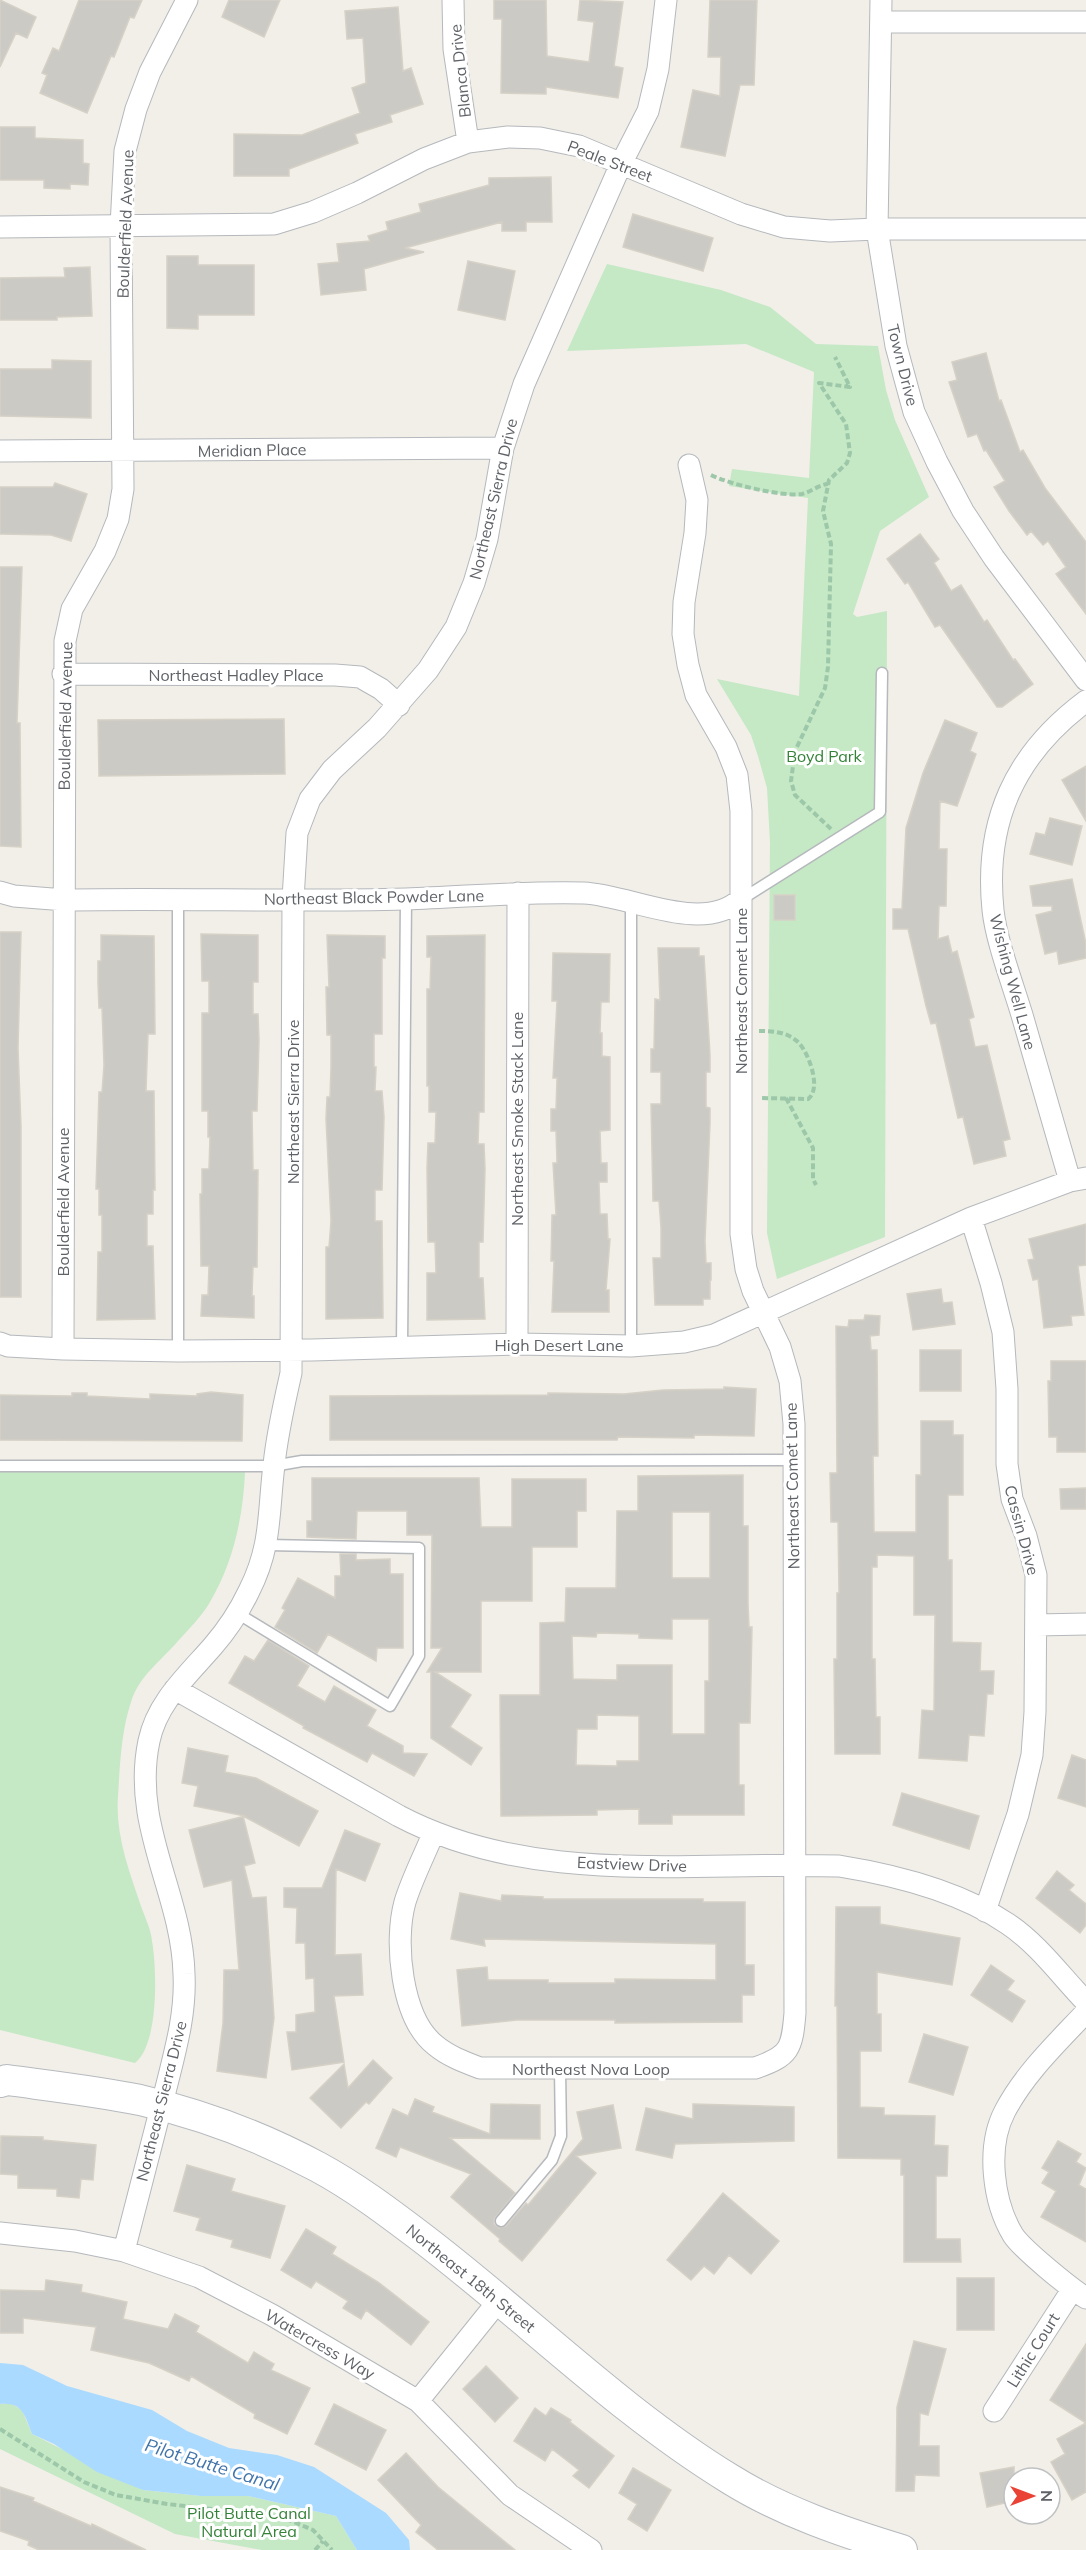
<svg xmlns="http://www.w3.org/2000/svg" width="1086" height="2550" font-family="Mulish,sans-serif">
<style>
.green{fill:#c5e8c5}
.water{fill:#aadaff}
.building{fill:#cccac5;stroke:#d6d1c6;stroke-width:1.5;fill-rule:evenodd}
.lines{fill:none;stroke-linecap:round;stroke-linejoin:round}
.lane-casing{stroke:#b5b8bc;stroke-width:13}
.street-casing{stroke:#b5b8bc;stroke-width:23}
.secondary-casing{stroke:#b6babf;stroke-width:32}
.path{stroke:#9cc7a9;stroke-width:4;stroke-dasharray:6 3;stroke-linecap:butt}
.lane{stroke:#fff;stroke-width:10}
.street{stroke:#fff;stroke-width:21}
.secondary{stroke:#fff;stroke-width:30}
.labels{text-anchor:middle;stroke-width:6;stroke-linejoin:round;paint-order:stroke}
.street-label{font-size:16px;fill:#5f6368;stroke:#fff}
.park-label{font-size:16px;fill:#348238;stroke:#fff}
.water-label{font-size:18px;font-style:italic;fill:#4174aa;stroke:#fff}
</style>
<rect width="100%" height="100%" fill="#f1efe8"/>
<path class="green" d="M607 264 721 290 770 307 816 344 878 346 886 390 895 420 929 497 880 531 853 614 857 617 887 611 885 1237 777 1279 767 1233 770 842 767 788 758 756 751 735 717 679 799 696 808 498 729 486 732 469 809 478 814 372 746 344 567 351Z
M0 1472H245C243 1518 233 1563 210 1602 202 1616 189 1629 178 1641 161 1661 139 1676 131 1702 121 1732 120 1765 118 1796 115 1834 129 1871 141 1906 145 1918 151 1929 152 1941 157 1970 159 2044 135 2063L0 2030Z
M10 2403 22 2410 32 2434 143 2490 201 2496H248L336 2516 357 2550H262L175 2534 0 2449V2404Z"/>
<path class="water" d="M0 2363 23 2365 67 2386 152 2410 187 2431 229 2448 277 2455 314 2467 386 2513 409 2540 410 2550H357L336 2516 248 2496H201L143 2490 97 2472 54 2444 32 2434C25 2416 23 2402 0 2404Z"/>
<path class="building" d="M0 0 36 17 27 38 16 33 0 67Z
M79 0H142L134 18 130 17 114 57 111 56 87 113 40 93 47 75 42 73 53 48 59 51Z
M229 0H280L264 37 222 17Z
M494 0H546L547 56 589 62 594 22 578 20 580 0 623 2 614 66 623 68 618 98 546 87V94L501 93 502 19H494Z
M710 0H757L754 85H740L725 156 681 147 693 90 720 96 721 57H708Z
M398 7 403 71 411 68 423 104 390 115 392 122 355 134 358 143 289 169V176H234V134L302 135 360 113 352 88 366 83 363 38 347 39 345 11Z
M0 127H35V138L83 140V163L89 164 88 185 70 184V189L44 188V180H0Z
M551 177 552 222H526V231H502V222L405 248 424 252 364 269 366 290 321 295 318 264 339 262 337 244 370 241 368 236 388 230 386 222 421 212 419 204 489 185V178Z
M633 214 713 238 703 271 623 247Z
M167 256H198V265H254V315H198V329L167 328Z
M468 261 515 271 505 320 458 310Z
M90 267 92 316 57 317V320H0V278L65 277 64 268Z
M986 353 999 401 1001 400 1020 452 1023 450 1045 488 1086 542V614L1056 574 1066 567 1048 541 1043 545 1031 531 1027 535 1009 511 994 487 1005 481 986 450 984 451 977 434 968 437 949 382 957 380 952 362Z
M52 360 91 361V418L0 416V369H52Z
M55 483 87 494 71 541 51 535 0 534V487H53Z
M920 534 939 559 934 563 951 591 961 585 984 622 987 620 1013 660 1015 659 1033 684 1002 707H997L940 625 935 627 908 582 905 584 887 559Z
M0 567H22L17 723H20L21 847 0 846Z
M284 719 285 774 99 776 98 720Z
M945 720 977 733 970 751 976 754 957 806 940 801 939 849H947L946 906H939L938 939 948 936 952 953 957 951 974 1017 969 1019 975 1047 987 1045 1010 1139 1003 1141 1006 1156 974 1164 963 1117 958 1118 936 1023 931 1024 926 1006 908 929H893V909H902L906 828 923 773Z
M1086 766V821L1062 780Z
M1050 818 1082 826 1072 865 1030 854 1036 833 1045 835Z
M1072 879 1086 944V958L1059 964 1057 951 1045 954 1036 915 1052 911V906H1033L1030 886Z
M774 895H795V920H774Z
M0 932H21L18 1048 21 1127V1297H0Z
M201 934 258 935V982H253V1014H258L259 1040 257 1111H252L253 1170H258L257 1267H253L252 1296H254V1318L201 1316 202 1295H208L209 1266H201L200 1194H202V1169H209L210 1137H208V1111H202V1013H209V981H202Z
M101 935 154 936 155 1034H148L146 1091H154L155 1190H153V1214H147V1246H153L155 1319 97 1320 98 1252H102V1215H99V1189H96L99 1092H102L104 1065 102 1008H99L98 983V961H101Z
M327 935 385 936V958H382V1034H374V1067H376L375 1091H382L384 1117 382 1190H375V1221H382L383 1318 326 1319V1247H329L331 1221 326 1119 327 1097H330L331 1067V1035H327L326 987H329Z
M485 935 484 1112H479L478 1144H484L485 1169 483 1242H479V1278H483L485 1319 427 1320V1273H436L435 1242H428L427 1168 428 1143H435L436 1112H429V1086H427V989H430L431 957H427V936Z
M658 948H699V956H704L710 1055V1072H706V1107L710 1108V1123L705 1241 706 1263H711V1280H710V1299H703V1305H655L653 1258H661V1228L659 1201H653L651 1104H661V1072H651V1049H654L655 999 660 1000Z
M553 953 610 954 609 1002H601L600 1033H602V1056L610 1057V1130L600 1131 601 1163H607V1182H599L600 1214H607L608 1239H610L606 1290H609V1312H552L554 1261H551L552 1215H556L553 1163H557L556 1131H551V1109H556L557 1078H553L557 1001H552Z
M1086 1224V1265L1078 1266 1084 1315 1071 1316 1072 1325 1044 1328 1038 1279 1033 1280 1028 1260 1034 1259 1029 1239Z
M941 1289 943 1303 952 1302 955 1324 913 1330 907 1294Z
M865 1315 880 1316 879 1335 870 1336 871 1350H877L878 1456H873L874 1532H916V1475H921V1421H953V1435H963V1495H948V1560H952V1642L981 1643 980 1671H994L993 1694H987L984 1736 969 1735 967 1761 919 1758 922 1710 934 1711 935 1615H914V1556L877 1555V1567H872V1659H875L876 1717H880V1754H835L834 1659H837V1593H839L838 1522H831L830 1473H837L836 1326 848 1327 849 1320H864Z
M920 1350H961V1391H920Z
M1051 1361H1086V1452H1057V1437H1049L1048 1381H1051Z
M724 1387 756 1389 754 1436 694 1435V1438L618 1437 617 1440H330V1396L548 1395V1393L624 1394 663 1390 724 1389Z
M211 1392 243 1395 242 1441 0 1440V1395L72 1396V1393H87V1396L150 1399V1394L197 1396V1394Z
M743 1475V1526H748V1603L749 1627H752L750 1723H739V1785H744V1815H672V1824H639V1809L597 1810V1815L501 1816 500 1695H540V1623L565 1622 566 1588H616L617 1511H638V1476ZM672 1512H710V1578H672ZM672 1619H709V1681H705V1734H672V1665H617V1680L573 1679 572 1636 596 1637 597 1633 639 1634V1638L672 1639ZM597 1715 639 1716V1761H617V1766L576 1765 577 1729H597Z
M312 1478H479L481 1527H512V1479H586V1511H577V1547H532V1601H481V1672H435L471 1695 450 1727 482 1748 471 1765 431 1738V1672H427L442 1648H431L432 1535H407V1511H357L356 1539 307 1537V1521H312Z
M1086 1488V1509H1061L1060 1489Z
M340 1554H356V1560L390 1559V1574H403V1648H377L376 1661 328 1634 317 1653 275 1627 285 1610 282 1608 298 1578 335 1598V1576H341Z
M268 1640 309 1666 297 1686 325 1702 334 1686 376 1710 367 1726 403 1746V1753L427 1754 414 1776 372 1753 367 1762 303 1728 304 1726 229 1683 245 1656 254 1661Z
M188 1748 228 1756 225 1772 256 1778 318 1811 299 1846 243 1816 255 1863 244 1866 252 1898 266 1897 274 2018 266 2078 217 2071 223 2023 224 1970H239L232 1880 204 1887 189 1830 245 1816 194 1806 198 1786 182 1783Z
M1072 1755 1086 1760V1807L1058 1798Z
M902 1793 979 1816 969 1849 893 1825Z
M345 1830 380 1844 365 1881 336 1869 335 1955 361 1954 363 1995 334 1996 344 2062 292 2070 287 2032H296V2015L315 2012 314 1978 306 1979 305 1943H296L297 1908 284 1907V1888H322Z
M1057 1871 1074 1885 1069 1890 1086 1904V1925L1080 1933 1036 1898Z
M460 1893 501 1901 502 1895 543 1897V1899H703V1902H745V1965H754V1995H742V2022L615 2023V2020H517L462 2026 457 1970 487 1967 488 1980H548V1983H615V1979L716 1980V1944L484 1939 485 1946 451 1939Z
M836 1907H880V1924L960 1938 952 1985 877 1972V2014H881V2051H860V2107L884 2108V2115L935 2116 934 2145 948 2146 947 2176H936V2239H960L961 2262H904V2175H901V2159L838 2158 837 2006H835Z
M991 1965 1014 1981 1007 1990 1025 2001 1012 2022 971 1995Z
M924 2034 968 2047 953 2095 909 2082Z
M373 2060 392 2078 369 2104 366 2102 341 2128 310 2098 344 2064 348 2088Z
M415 2099 434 2107 432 2112 490 2134 491 2104 540 2105V2139L450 2138 515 2193 494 2219V2224L499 2228 506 2226 526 2203 528 2205 583 2139 577 2112 613 2105 621 2148 576 2156 596 2173 522 2261 499 2241 500 2239 451 2197 471 2174 400 2147 396 2157 376 2148 393 2109 408 2116Z
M693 2104 794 2107V2141L675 2144 672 2158 636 2150 646 2108 693 2119Z
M1 2136 43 2137V2140L96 2145 93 2180 81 2179 79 2198 57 2196V2189L18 2188V2175L0 2174Z
M1058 2141 1081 2154 1076 2162 1086 2168 1079 2185 1086 2189V2242L1041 2217 1056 2191 1042 2183 1049 2172 1042 2168Z
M187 2165 235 2179 231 2191 285 2206 270 2258 231 2247 233 2240 196 2230 200 2218 174 2211Z
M723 2193 779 2241 751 2274 729 2255 714 2274 704 2266 691 2280 667 2260Z
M306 2229 336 2247 332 2254 378 2282 429 2322 411 2345 366 2310 361 2319 343 2308 348 2301 316 2281 311 2288 281 2270Z
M957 2278H994V2330H957Z
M46 2280 82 2285 81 2292 127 2302 123 2319 168 2329 175 2314 199 2326 196 2332 248 2363 254 2352 274 2364 271 2370 310 2388 287 2434 254 2418 255 2414 191 2376 189 2381 149 2363 91 2350 96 2327 23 2318V2333H0V2290L45 2291Z
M914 2341 946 2349 928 2415 920 2413 919 2446H939V2476L915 2475 914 2491H896L897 2407Z
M1086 2344V2492L1072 2500 1051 2462 1065 2454 1057 2439 1086 2423 1050 2400Z
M486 2366 518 2398 495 2422 463 2389Z
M334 2404 386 2430 366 2470 315 2444Z
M535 2408 546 2416 551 2408 571 2420 570 2422 614 2456 589 2488 573 2476 579 2470 552 2449 545 2461 514 2441Z
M406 2453 438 2487 515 2550H438L416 2532 421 2525 378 2480Z
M1014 2467V2501L987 2507 980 2473Z
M633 2468 671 2490 647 2531 628 2519 637 2504 619 2493Z
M0 2487 34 2498 33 2501 91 2526 92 2524 146 2550H39L28 2545 29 2541 0 2531Z"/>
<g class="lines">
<defs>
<path id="lane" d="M178 898V1351
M742 899 880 812 882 673
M631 903V1346
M402 1346 406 899
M0 1466H273L302 1461 794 1460
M237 1613 390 1706 419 1656V1548L267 1545
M501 2221 552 2160 561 2136 560 2069"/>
<path id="street" d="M453 0 454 49 468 142
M881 0 877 229 896 346 914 412 937 462 963 511 994 558 1086 680
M881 22H1086
M0 227 274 224 313 212 357 193 424 159 468 142 508 137 540 138 579 146 741 214 784 227 830 231 877 229H1086
M0 451 503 448
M63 674 335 675 360 677 381 689 399 705
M0 892 14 896 65 900C179 898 293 902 406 899 466 897 525 891 584 893 630 895 702 935 741 899
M1070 1181C1054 1126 1038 1071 1022 1015 1013 985 996 940 993 910 984 821 1015 754 1086 701
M971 1218 991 1283 1003 1332 1007 1389V1464L1012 1499 1026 1536 1036 1575 1035 1712 1032 1755 1018 1814 985 1911
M0 1343 8 1346 63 1349 178 1351 312 1350 517 1344 631 1346 684 1342 714 1335 971 1218 1070 1181 1086 1178
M517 1344 518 893
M63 1349 65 641 72 609 105 551 118 519 123 489 121 226 125 151 136 109 150 72 187 0
M1037 1625 1086 1624
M175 1689 399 1816C534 1887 693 1861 839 1866 895 1875 961 1892 1008 1924 1038 1944 1061 1976 1086 2002
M433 1834C424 1856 412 1879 405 1902 394 1941 401 2018 435 2045 448 2056 464 2062 480 2068H755C790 2056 792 2049 795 2013L794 1424 790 1381 780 1347 753 1291 746 1269 741 1234V811L737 775 726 747 696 695 688 665 683 634 684 602 695 533 697 500 689 465
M1086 2012C1057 2043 1025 2073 1005 2111 986 2147 993 2202 1013 2235 1022 2249 1071 2289 1086 2298
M0 2233 75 2241 124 2251 199 2277 272 2315 418 2401 510 2495 591 2550
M124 2251C138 2195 153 2140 167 2084 176 2048 186 2012 184 1974 182 1893 131 1826 149 1741 157 1702 188 1675 213 1646 227 1630 240 1610 249 1591 272 1546 268 1513 274 1465 277 1434 284 1404 291 1373L293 899 297 833 310 799 332 770 377 728 428 670 456 627 474 583 487 539 503 448 524 384 621 164 648 111 658 69 666 0
M418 2401 500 2299
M994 2411 1072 2290"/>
<path id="secondary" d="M0 2082 7 2080C51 2086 96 2091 140 2100 200 2114 264 2138 318 2167 355 2187 388 2212 421 2237 525 2316 619 2411 730 2479 783 2512 843 2532 902 2550"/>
</defs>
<use href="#lane" class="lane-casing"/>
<use href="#street" class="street-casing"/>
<use href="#secondary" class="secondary-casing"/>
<path class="path" d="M711 475C729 484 782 497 802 494 811 492 818 485 828 484
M831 829 795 795 791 781 795 751 825 688 828 667 831 544 823 511 829 480 847 463 850 453 846 424 819 383 850 387 835 357
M759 1031C774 1031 788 1032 799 1043 809 1054 822 1089 808 1099L760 1098
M786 1098 813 1148V1179L816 1185
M0 2429 84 2482 116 2495 167 2504 282 2517 313 2530 332 2550
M315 2550 323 2541"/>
<use href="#lane" class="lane"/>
<use href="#street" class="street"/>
<use href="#secondary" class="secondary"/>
</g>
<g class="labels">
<g class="street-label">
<text transform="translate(460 71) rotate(-96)" y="6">Blanca Drive</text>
<text transform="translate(610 161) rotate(21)" y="6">Peale Street</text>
<text transform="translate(125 224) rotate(-88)" y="6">Boulderfield Avenue</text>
<text transform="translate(903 365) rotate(76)" y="6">Town Drive</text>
<text transform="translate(252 450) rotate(-1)" y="6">Meridian Place</text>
<text transform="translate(493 499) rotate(-77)" y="6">Northeast Sierra Drive</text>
<text x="236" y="681">Northeast Hadley Place</text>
<text transform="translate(65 716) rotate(-89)" y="6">Boulderfield Avenue</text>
<text transform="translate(374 897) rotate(-1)" y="6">Northeast Black Powder Lane</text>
<text transform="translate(1013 982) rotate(75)" y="6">Wishing Well Lane</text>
<text transform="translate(741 991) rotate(-90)" y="6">Northeast Comet Lane</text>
<text transform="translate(293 1102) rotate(-90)" y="6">Northeast Sierra Drive</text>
<text transform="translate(517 1119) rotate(-90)" y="6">Northeast Smoke Stack Lane</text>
<text transform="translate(63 1202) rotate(-90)" y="6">Boulderfield Avenue</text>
<text x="559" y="1351">High Desert Lane</text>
<text transform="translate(792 1486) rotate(-91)" y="6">Northeast Comet Lane</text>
<text transform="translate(1022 1530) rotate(75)" y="6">Cassin Drive</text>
<text transform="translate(632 1864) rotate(2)" y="6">Eastview Drive</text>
<text x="591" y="2075">Northeast Nova Loop</text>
<text transform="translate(161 2101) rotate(-76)" y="6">Northeast Sierra Drive</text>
<text transform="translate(471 2278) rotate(39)" y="6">Northeast 18th Street</text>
<text transform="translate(320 2344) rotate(30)" y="6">Watercress Way</text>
<text transform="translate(1033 2350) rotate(-58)" y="6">Lithic Court</text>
</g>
<g class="park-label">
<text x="824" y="762">Boyd Park</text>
<text x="249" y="2519">Pilot Butte Canal<tspan x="249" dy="18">Natural Area</tspan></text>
</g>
<g class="water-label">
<text transform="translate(212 2465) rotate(17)" y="6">Pilot Butte Canal</text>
</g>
</g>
<g transform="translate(1032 2496) rotate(90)"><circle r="28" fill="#ffffff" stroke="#bfc1c3" stroke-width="1.5"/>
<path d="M0-4.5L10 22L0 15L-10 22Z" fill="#ea4335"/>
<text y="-9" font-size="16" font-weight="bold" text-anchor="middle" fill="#5f6368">N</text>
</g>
</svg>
